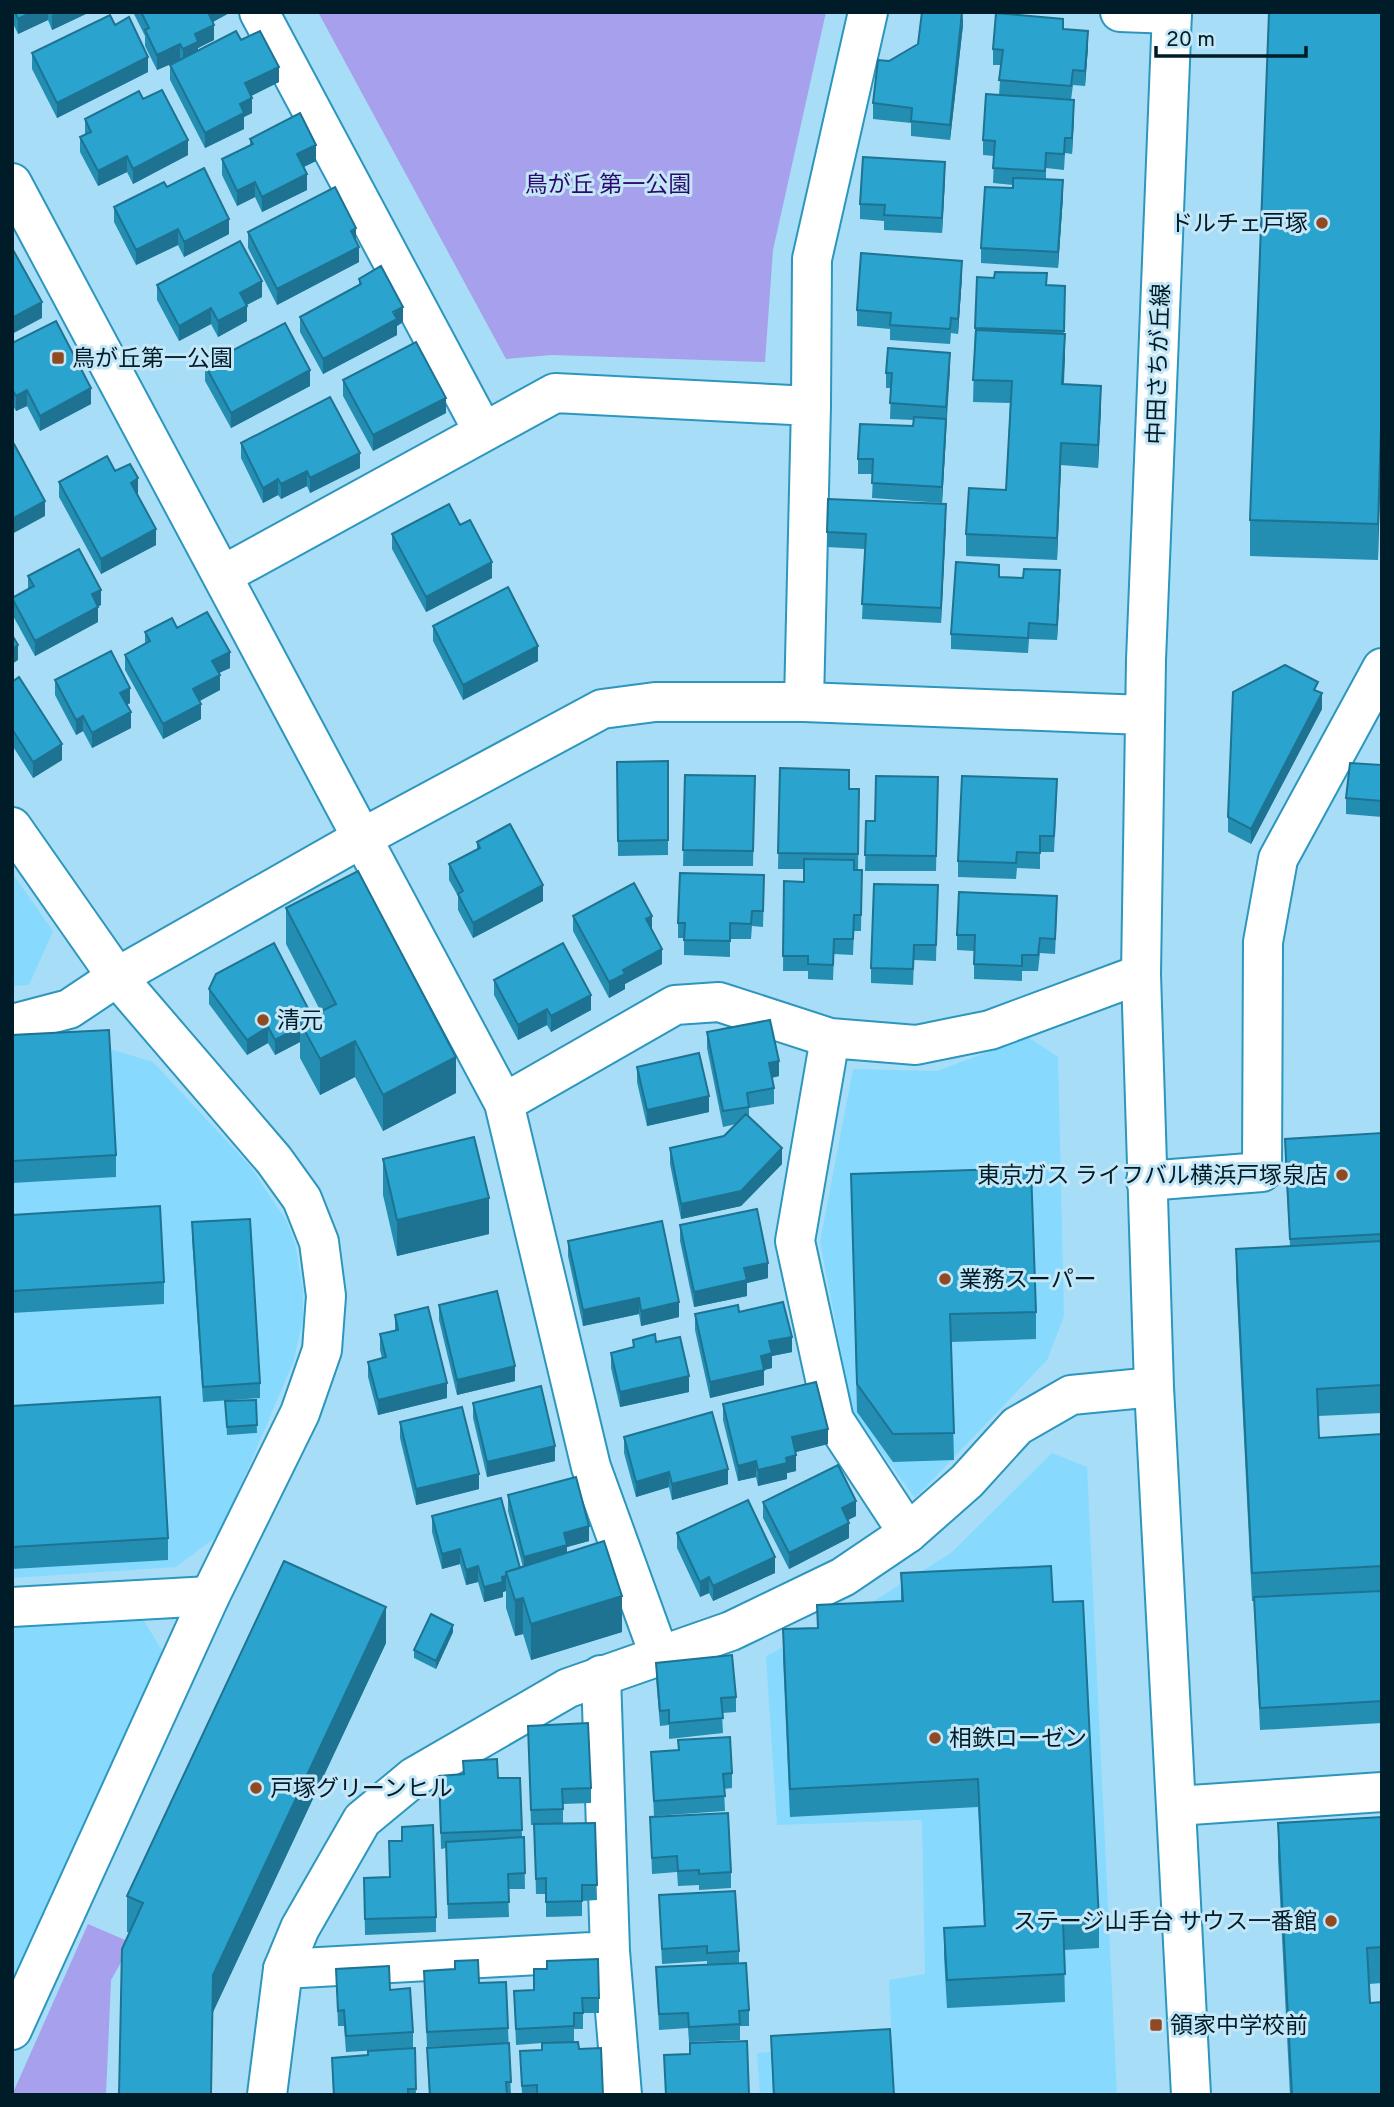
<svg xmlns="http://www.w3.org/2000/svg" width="1394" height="2107" font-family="Overpass,'Noto Sans JP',sans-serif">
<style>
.built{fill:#87dafe}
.green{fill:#a7a0ec}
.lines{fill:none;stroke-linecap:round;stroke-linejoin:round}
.street-casing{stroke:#2d96bd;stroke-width:42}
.secondary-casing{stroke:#2d96bd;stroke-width:42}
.street{stroke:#fff;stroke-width:38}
.secondary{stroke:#fff;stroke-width:38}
.wall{fill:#248db2}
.shaded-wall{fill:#1d7391}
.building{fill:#2aa4cf;stroke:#1d7391;stroke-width:2}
.poi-dot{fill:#904a23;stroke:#c4e7f8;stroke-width:2.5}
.labels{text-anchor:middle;stroke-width:6;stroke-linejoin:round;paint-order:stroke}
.park-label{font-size:23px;fill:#2b096c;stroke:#c4e7f8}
.poi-label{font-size:23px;fill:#001c28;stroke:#c4e7f8;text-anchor:start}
.street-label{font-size:23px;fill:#001c28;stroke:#c4e7f8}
</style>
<rect width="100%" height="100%" fill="#a7ddf6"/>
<path class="built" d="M12 873 53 931 29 985 12 986Z
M1028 1037 1058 1057 1064 1316 1047 1360 915 1498 853 1413 820 1242 853 1069 937 1071Z
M97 1045 153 1062 250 1166 286 1220 295 1243 303 1290V1319L293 1363 220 1534 176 1567 12 1578V1050Z
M1052 1453 1087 1467 1117 2095H760L757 2053 892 2042 889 1980 925 1974 922 1820 777 1825 766 1656 869 1604 951 1553Z
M141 1616 163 1652 12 1986V1623Z"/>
<path class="green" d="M318 12H826L773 250 765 362 552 355 506 359Z
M88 1924 132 1943 111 1980 106 2095H12Z"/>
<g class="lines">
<defs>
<path id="street" d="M259 12 483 431
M1120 12 1172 14
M223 575 555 393 811 406
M804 702 811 406 812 259 868 12
M362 838 504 1103 591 1467 660 1657
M12 1024 69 1009 117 977
M830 1038 795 1241 834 1420 908 1533
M504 1103 675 1005 719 1002 830 1038 916 1045 990 1030 1141 974
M1146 1181 1262 1172 1263 942 1278 859 1382 668
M12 1607 210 1596
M601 1675 610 1951 622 2095
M1176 1806 1382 1792
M283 1969 610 1951"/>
<path id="secondary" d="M1172 12 1146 660 1141 974 1154 1387 1191 2095
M12 183 362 838
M12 827 117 977 274 1160 302 1199 319 1242 326 1296 322 1350 300 1413 210 1596 12 2030
M117 977 362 838 602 709 655 702H804L1144 715
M267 2095 283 1969 300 1928 362 1820 414 1777 568 1688 731 1631 843 1577 908 1533 967 1481 1017 1426 1071 1395 1154 1387"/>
</defs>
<use href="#street" class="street-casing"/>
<use href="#secondary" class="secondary-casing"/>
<use href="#street" class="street"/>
<use href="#secondary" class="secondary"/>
</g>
<path class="wall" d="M12 12H90L52 30 48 20 18 34 12 21Z
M133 12H231L213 22 214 40 198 48V51L241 40 279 82 251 96 252 113 244 117V129L205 148 170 80V65L180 60 157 70 145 46V36Z
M1382 12 1378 560 1250 556V520Z
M115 25 148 72 57 118 32 69V53Z
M963 25 950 140 911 136V123L873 119V103L889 61Z
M1063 29 1088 47 1085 86 1073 85 1071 100 1074 116 1072 154 1065 153 1064 170 1046 168V180L1063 196 1058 268 981 263V248L1013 188V185L993 183 994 156 983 155V140L999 95 1001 65H993V49Z
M143 99 188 155 133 184 127 172 98 186 80 152V137L85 135V119Z
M250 139 316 161 304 167 307 190 262 212 255 197 237 206 222 175V159L250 145Z
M945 177 942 233 884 230V221L860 219V204Z
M167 187 229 234 184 257 178 245 136 265 114 222V207Z
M248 232 356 242 359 262 277 305 248 248Z
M962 276 958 334 951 333 950 344 890 340V329L857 326V310Z
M359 279 403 322 397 326V335L323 374 300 332V317L359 285Z
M157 285 262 297 247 305V321L218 337 211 324 179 341 157 300Z
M1047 285 1065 286 1064 334 1065 356 1064 384 1101 408 1098 468 1061 465 1057 560 966 556V534L1006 490 1010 403 973 402 975 328Z
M12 343 91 404 40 431 27 406 16 411 12 404Z
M205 365 310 386 231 428 205 381Z
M950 368 942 503 872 498 873 474H858V459L913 426 914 420 890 419 891 388H886V373Z
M343 380 446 413 373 451 343 396Z
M241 443 360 468 310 493 307 486 281 499 278 495 263 503 241 458Z
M115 471 138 494H137L156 545 101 574 59 497V482Z
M946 520 941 623 862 619 865 549 827 547V532Z
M392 534 492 578 426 612 392 549Z
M28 576 101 605 98 606V622L35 656 12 614V598L28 589Z
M999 577 1023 578 1060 586 1057 640 1029 639 1028 653 951 649V634Z
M433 626 538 661 463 700 433 641Z
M177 628 230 668 219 673 220 690 200 701 201 719 163 739 125 670V655L145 643V632Z
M55 680 130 703 127 705 131 728 92 748 83 731 76 735 55 695Z
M12 682 62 760 33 778 12 745Z
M1318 692 1322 709 1251 844 1228 832V817Z
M1382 757V817L1346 814V798L1381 765Z
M668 761V855L618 856 617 762Z
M780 768 849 789H859L858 870H862L861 931H854L853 955 834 954 833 980 808 979V971H783L784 881 804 882V869H778Z
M685 775 755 776 753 866H683Z
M938 777 936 871H865L866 821H875Z
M1057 794 1054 852H1040V869L1017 868 1016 879 958 877V861Z
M477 842 543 901 473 938 458 910V896L449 880V864L477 849Z
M938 885 936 961 914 960 913 985 871 983V968Z
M764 891 763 927 752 926 751 939H730V957L684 955V938H678V923Z
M286 908 456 1093 383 1131 355 1077 320 1095 300 1058V1042L275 1055 268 1043 247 1055 209 1004V989L312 1016 321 1012 286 944Z
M1057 911 1055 954 1040 953 1038 971H1022V981L974 979V951L957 950V935Z
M573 916 652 931 662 964 625 984V989L609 998 573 931Z
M494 980 591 1010 551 1032 547 1025 518 1040 494 995Z
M707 1032 779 1076 772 1078 774 1088V1104L749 1108V1117L782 1164 741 1206 681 1219 670 1164V1148L724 1136 736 1124 723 1127 707 1048Z
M12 1035 116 1155V1177L12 1183Z
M637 1067 709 1112 647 1126 637 1082Z
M1382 1133V1413L1318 1416 1319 1438 1382 1434V1723L1260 1730 1254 1601H1252L1236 1276V1249L1290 1246 1285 1161V1139Z
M383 1159 489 1234 397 1256 383 1195Z
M851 1174 1036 1312V1339L951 1342 954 1460 893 1462 857 1412Z
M12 1215 164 1282V1304L12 1313Z
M192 1222 260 1383V1398L203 1402 192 1238Z
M680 1225 768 1278 747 1283V1296L694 1307 680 1241Z
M568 1241 679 1317 641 1326 639 1314 583 1326 568 1256Z
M439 1305 515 1381 457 1395 439 1320Z
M739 1312 792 1352 772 1356V1368L764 1370V1385L710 1398 695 1330V1314Z
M395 1315 447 1398 378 1415 368 1377V1362L382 1358 380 1350V1334L395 1331Z
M633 1340 689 1392 620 1407 611 1368V1353L633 1347Z
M256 1400 257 1433 227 1435 225 1401Z
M473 1403 555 1461 487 1477 473 1418Z
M723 1404 828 1444 796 1452V1471L787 1473V1479L758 1486 756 1477 738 1481 723 1420Z
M12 1406 168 1538V1560L12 1569Z
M400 1422 479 1489 416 1505 400 1438Z
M624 1437 728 1484 672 1500 669 1487 636 1497 624 1453Z
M508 1495 589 1541 567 1547V1552L622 1632 531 1660 523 1634 515 1636 506 1608V1591L503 1592V1597L484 1602 478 1582 466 1585 460 1564 442 1569 432 1532V1516L520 1568 523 1567 508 1511Z
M763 1502 856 1516 848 1520 849 1538 789 1569 763 1518Z
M677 1533 775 1573 713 1601 709 1593 700 1597 677 1548Z
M901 1573 1053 1602 1099 1920V1948L1064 1950 1065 2002 947 2008 944 1956V1928L984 1926 978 1807 790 1817 783 1657V1629L817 1628V1605L901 1601Z
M453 1632 436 1669 414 1658V1650Z
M386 1643 213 2012 130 1933 127 1932V1896Z
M656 1663 736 1697V1712L722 1713 723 1733 669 1739V1725L660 1726 656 1678Z
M528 1726 591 1788V1803L563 1804V1824L595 1823 597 1900 582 1901V1916L546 1917V1894H536L534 1825H531Z
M678 1740 732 1773V1788L724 1789 725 1811 654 1816 651 1752 678 1750Z
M463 1761 498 1778H520L522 1837H524L525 1889H508L509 1917 448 1919 446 1848 441 1849 439 1776 463 1774Z
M650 1817 731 1872V1888L699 1890V1885L678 1886 677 1872 652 1874Z
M1382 1817V1983L1369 1984 1370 2003 1382 2095H1290L1278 1859V1823Z
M364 1878 436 1917V1932L365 1935Z
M659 1895 739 1951V1963L749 2010V2026H740V2040L689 2042 688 2028 659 2030 656 1967 707 1965V1961L662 1964Z
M336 1969 390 1990 413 2032V2048L346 2052 344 2026H338Z
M424 1971 479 1983 508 2028 511 2095H429L427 2048 460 2046 427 2047Z
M514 1991 599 1998V2013H583V2029H574V2042L603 2095H522L520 2051 542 2050V2043L516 2045Z
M771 2036 894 2095H773Z
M415 2048 416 2095H333L332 2058 368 2055Z"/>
<path class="shaded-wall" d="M32 12H48V20L18 34V19Z
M58 12H90L52 30V15Z
M207 12H231L207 25Z
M963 12V25L950 140V125Z
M214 25V40L198 48V57L183 65V49L195 34Z
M1088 31V47L1085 86V71Z
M180 44V60L157 70V55Z
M148 57V72L57 118V103Z
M279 67V82L245 99V83Z
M252 98V113L244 117V129L205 148V133L240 104Z
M1074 100V116L1072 154V138Z
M188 140V155L133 184V169Z
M316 145V161L297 170V154Z
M127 156V172L98 186V171Z
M945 162V177L942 233V218Z
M307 174V190L262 212V197Z
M1063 180V196L1058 268V252Z
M255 182V197L237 206V191Z
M229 219V234L184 257V242Z
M356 228V243L351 231Z
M178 229V245L136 265V250Z
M359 247V262L277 305V289Z
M962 261V276L958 334V319Z
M262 281V297L240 308V293Z
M42 302V318L12 334V318Z
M247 306V321L218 337V321Z
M403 307V322L397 326V335L323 374V359Z
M211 308V324L179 341V326Z
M1065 334V356L1062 406V384Z
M950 353V368L946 422V407Z
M310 370V386L231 428V413Z
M1101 386V408L1098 468V445Z
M91 388V404L40 431V416Z
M27 390V406L16 411V396Z
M1382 397V433L1378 560V524Z
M446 398V413L373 451V435Z
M946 419V434L942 503V487Z
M1061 443V465L1057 560V538Z
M360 453V468L310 493V478Z
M307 471V486L281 499V484Z
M138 478V494L131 498V483Z
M278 479V495L263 503V488Z
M45 501V516L12 534V519Z
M946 504V520L941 623V608Z
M156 529V545L101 574V559Z
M492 562V578L426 612V597Z
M1060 570V586L1057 640V625Z
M101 590V605L92 610V594Z
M98 607V622L35 656V641Z
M18 645V660L12 664V649Z
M538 646V661L463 700V685Z
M230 652V668L212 676V661Z
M220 675V690L193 704V689Z
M130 688V703L120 709V693Z
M1322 693V709L1251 844V829Z
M201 704V719L163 739V724Z
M131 712V728L92 748V733Z
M83 716V731L76 735V720Z
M62 744V760L33 778V762Z
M543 885V901L473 938V923Z
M652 916V931L646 919Z
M662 949V964L625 984V989L609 998V982L623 970Z
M591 995V1010L551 1032V1016Z
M547 1009V1025L518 1040V1025Z
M268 1027V1043L247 1055V1040Z
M300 1027V1042L275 1055V1040Z
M355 1041V1077L320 1095V1059Z
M456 1057V1093L383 1131V1095Z
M779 1061V1076L769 1078V1063Z
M709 1096V1112L647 1126V1110Z
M782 1148V1164L741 1206 681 1219V1204Z
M489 1198V1234L397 1256V1220Z
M768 1263V1278L747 1283V1296L694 1307V1292L744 1268Z
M639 1298V1314L583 1326V1310Z
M679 1302V1317L641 1326V1311Z
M792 1337V1352L772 1356V1368L764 1370V1385L710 1398V1382L761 1356 769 1341Z
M515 1366V1381L457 1395V1380Z
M689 1376V1392L620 1407V1392Z
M447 1383V1398L378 1415V1400Z
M828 1429V1444L792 1453V1437Z
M555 1446V1461L487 1477V1462Z
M796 1455V1471L787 1473V1479L758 1486V1470L786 1458Z
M756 1461V1477L738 1481V1466Z
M728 1469V1484L672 1500V1484Z
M669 1472V1487L636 1497V1482Z
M479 1474V1489L416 1505V1489Z
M856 1501V1516L842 1523V1508Z
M849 1523V1538L789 1569V1553Z
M589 1526V1541L567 1547V1560L524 1572V1557L564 1533Z
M460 1549V1564L442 1569V1554Z
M775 1557V1573L713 1601V1586Z
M478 1566V1582L466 1585V1570Z
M506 1576V1591L503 1592V1597L484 1602V1587Z
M709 1577V1593L700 1597V1582Z
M622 1596V1632L531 1660V1624Z
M523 1598V1634L515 1636V1600Z
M386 1607V1643L213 2012 211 2095 213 1975Z
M453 1625V1632L436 1669V1661Z"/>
<path class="building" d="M15 12H32L18 19Z
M141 12H208L214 25 195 34 198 42 183 49 180 44 157 55 145 30 149 28Z
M922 12H962L950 125 911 121 912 108 873 103 878 60 889 61 918 44Z
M1269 12H1382V397L1378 524 1250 520Z
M996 13 1063 19V29L1088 31 1085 71 1073 70 1071 86 999 80 1003 50 993 49Z
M110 15 115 25 129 17 148 57 57 103 32 53Z
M236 31 241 40 260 31 279 67 245 83 252 98 240 104 244 113 205 133 170 65Z
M162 90 188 140 133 169 127 156 98 171 80 137 91 132 85 119 139 91 143 99Z
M986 94 1074 100 1072 138H1065L1064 154 1046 153 1045 171 993 168 995 141 983 140Z
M300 113 316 145 297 154 307 174 262 197 255 182 237 191 222 159 253 144 250 139Z
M863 157 945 162 942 218 884 215 885 205 860 204Z
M204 168 229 219 184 242 178 229 136 250 114 207 164 182 167 187Z
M1013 178 1063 180 1058 252 981 248 985 187 1013 188Z
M335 187 356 228 351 231 359 247 277 289 248 232Z
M240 241 262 281 240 293 247 306 218 321 211 308 179 326 157 285Z
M12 248 42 302 12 318Z
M861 253 962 261 958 319 951 318 950 329 890 325 891 313 857 310Z
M381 266 403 307 393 312 397 319 323 359 300 317 361 284 359 279Z
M995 272 1047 273 1046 285 1065 286 1064 331 975 328 977 277 994 278Z
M56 321 91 388 40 416 27 390 16 396 12 389V343Z
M285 323 310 370 231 413 205 365Z
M976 330 1065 334 1062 384 1101 386 1098 445 1061 443 1057 538 966 534 969 488 1006 490 1012 381 973 380Z
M416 342 446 398 373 435 343 380Z
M888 348 950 353 946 407 890 403 892 373H886Z
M330 397 360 453 310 478 307 471 281 484 278 479 263 488 241 443Z
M914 417 946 419 942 487 872 483 873 459H858L860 424 913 426Z
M14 444 45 501 12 519V445Z
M107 456 115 471 130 464 138 478 131 483 156 529 101 559 59 482Z
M828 499 946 504 941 608 862 604 866 534 827 532Z
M449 504 460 525 470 520 492 562 426 597 392 534Z
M79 549 101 590 92 594 98 607 35 641 12 598 34 586 28 576Z
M956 562 999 565V577L1023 578 1024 569 1060 570 1057 625 1029 623 1028 638 951 634Z
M508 587 538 646 463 685 433 626Z
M207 612 230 652 212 661 220 675 193 689 201 704 163 724 125 655 150 641 145 632 172 618 177 628Z
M12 635 18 645 12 649Z
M111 651 130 688 120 693 131 712 92 733 83 716 76 720 55 680Z
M1285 665 1318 682 1314 690 1322 693 1251 829 1228 817 1233 692Z
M19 677 62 744 33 762 12 729V682Z
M1381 757 1382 801 1346 798 1350 763 1381 765Z
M668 761V840L618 841 617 762Z
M780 768 849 770V789H859L858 854 778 853Z
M685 775 755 776 753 851 683 850Z
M876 776 938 777 936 856 865 855 866 821H875Z
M962 776 1057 779 1054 836H1040V853L1017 852 1016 863 958 861Z
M510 824 543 885 473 923 458 894 463 891 449 864 480 848 477 842Z
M804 859 854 860V870H862L861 915H854L853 939H834L833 965 808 964V956H783L784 881 804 882Z
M358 871 456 1057 383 1095 355 1041 320 1059 300 1022 336 1004 286 908Z
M680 873 764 875 763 911H752L751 924 730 923V941L684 940 685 923H678Z
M634 883 652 916 646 919 662 949 623 970 625 974 609 982 573 916Z
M874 884 938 885 936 945H914L913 969 871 968Z
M959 892 1057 896 1055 939 1040 938 1038 955H1022V966L974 964 975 935H957Z
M274 943 312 1016 300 1022V1027L275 1040 268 1027 247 1040 209 989 216 974Z
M563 943 591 995 551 1016 547 1009 518 1025 494 980Z
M770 1020 779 1061 769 1063 774 1088 747 1093 749 1107 723 1111 707 1032Z
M109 1030 116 1155 12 1161V1035Z
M699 1053 709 1096 647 1110 637 1067Z
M746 1114 782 1148 741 1191 681 1204 670 1148 724 1136Z
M1382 1133V1234L1290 1239 1285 1139Z
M474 1137 489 1198 397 1220 383 1159Z
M1031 1168 1036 1312 950 1314 954 1433 893 1434 857 1384 851 1174Z
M160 1206 164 1282 12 1291V1215Z
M757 1209 768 1263 744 1268 747 1280 694 1292 680 1225Z
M250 1219 260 1383 203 1387 192 1222Z
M662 1221 679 1302 641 1311 639 1298 583 1310 568 1241Z
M1382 1241V1385L1317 1389 1319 1438 1382 1434V1566L1252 1573 1236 1249Z
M497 1291 515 1366 457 1380 439 1305Z
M783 1302 792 1337 769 1341 772 1353 761 1356 764 1370 710 1382 695 1314 738 1305 739 1312Z
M428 1307 447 1383 378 1400 368 1362 386 1357 380 1334 398 1330 395 1315Z
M655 1334 656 1342 680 1337 689 1376 620 1392 611 1353 634 1347 633 1340Z
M816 1382 828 1429 792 1437 796 1455 786 1458 787 1463 758 1470 756 1461 738 1466 723 1404Z
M541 1386 555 1446 487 1462 473 1403Z
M160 1397 168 1538 12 1547V1406Z
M256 1400 257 1425 227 1427 225 1401Z
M462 1407 479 1474 416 1489 400 1422Z
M712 1412 728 1469 672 1484 669 1472 636 1482 624 1437Z
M838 1465 856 1501 842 1508 849 1523 789 1553 763 1502Z
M576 1477 589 1526 564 1533 567 1545 524 1557 508 1495Z
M501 1498 520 1568 506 1572V1576L502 1577 503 1582 484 1587 478 1566 466 1570 460 1549 442 1554 432 1516Z
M748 1500 775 1557 713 1586 709 1577 700 1582 677 1533Z
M604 1541 622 1596 531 1624 523 1598 515 1600 506 1572Z
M284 1561 386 1607 213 1975 211 2095H119L122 1949 143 1903 127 1896Z
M1051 1566 1053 1602 1083 1601 1099 1920 1063 1922 1065 1974 947 1980 944 1928 985 1926 978 1779 790 1789 783 1629 818 1628 817 1605 903 1601 901 1573Z
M1382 1591V1701L1260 1708 1254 1597Z
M431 1614 453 1625 436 1661 414 1650Z
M732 1655 736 1697 721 1698 723 1718 669 1723V1710L660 1711 656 1663Z
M588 1723 591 1788 562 1789 563 1809 531 1810 528 1726Z
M730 1737 732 1773 723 1774 725 1796 654 1801 651 1752 679 1750 678 1740Z
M497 1759 498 1778H520L522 1830 441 1833 439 1776 464 1774 463 1761Z
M728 1813 731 1872 699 1874V1870L678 1871 677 1856 652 1858 650 1817Z
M1382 1817V1947L1367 1948 1370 2003 1382 2002V2095H1292L1278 1823Z
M595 1823 597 1885H582V1901L546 1902V1878L536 1879 534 1824Z
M433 1825 436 1917 365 1919 364 1878 390 1877 389 1841H402V1827Z
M524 1837 525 1873 508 1874 509 1902 448 1904 446 1842Z
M735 1891 739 1951 707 1953V1946L662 1949 659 1895Z
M598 1959 599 1998H582L583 2013H574V2026L516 2029 514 1991 534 1990V1969H547V1961Z
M478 1960 479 1983 506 1982 508 2028 427 2032 424 1971 455 1969V1961Z
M746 1963 749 2010 739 2011 740 2024 689 2027 688 2013 659 2014 656 1967Z
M389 1966 390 1990 410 1988 413 2032 346 2036 344 2010 338 2011 336 1969Z
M890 2029 894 2095H774L771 2036Z
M747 2041 749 2095H666L664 2055 690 2054V2043Z
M578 2042 579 2049 601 2048 603 2095H537V2085L522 2086 520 2051 542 2050V2043Z
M509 2043 511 2082H506L507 2095H430L427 2048Z
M415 2048 416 2089H408V2095H334L332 2058 368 2055V2051Z"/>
<g class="poi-dot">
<circle cx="1322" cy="223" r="7"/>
<rect x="51" y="351" width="14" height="14" rx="3.5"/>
<circle cx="263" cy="1020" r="7"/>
<circle cx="1342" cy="1175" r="7"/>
<circle cx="945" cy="1279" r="7"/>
<circle cx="935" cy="1738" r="7"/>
<circle cx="256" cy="1788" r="7"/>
<circle cx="1331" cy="1921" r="7"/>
<rect x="1149" y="2018" width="14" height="14" rx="3.5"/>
</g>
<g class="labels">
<g class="park-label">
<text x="608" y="192">鳥が丘 第一公園</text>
</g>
<g class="poi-label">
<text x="1308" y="231" text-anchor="end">ドルチェ戸塚</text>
<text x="72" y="366">鳥が丘第一公園</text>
<text x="277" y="1028">清元</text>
<text x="1328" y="1183" text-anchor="end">東京ガス ライフバル横浜戸塚泉店</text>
<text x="959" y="1287">業務スーパー</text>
<text x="949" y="1746">相鉄ローゼン</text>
<text x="270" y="1796">戸塚グリーンヒル</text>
<text x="1317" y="1929" text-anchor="end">ステージ山手台 サウス一番館</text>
<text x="1170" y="2033">領家中学校前</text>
</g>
<g class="street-label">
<text transform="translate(1158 364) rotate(-88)" y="8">中田さちが丘線</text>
</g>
</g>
<rect width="1394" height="2107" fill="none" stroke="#001c28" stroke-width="28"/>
<path d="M1156 46v10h150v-10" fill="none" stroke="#001c28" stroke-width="3.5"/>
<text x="1166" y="46" font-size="21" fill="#001c28" stroke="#c4e7f8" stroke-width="5" paint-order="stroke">20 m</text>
</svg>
